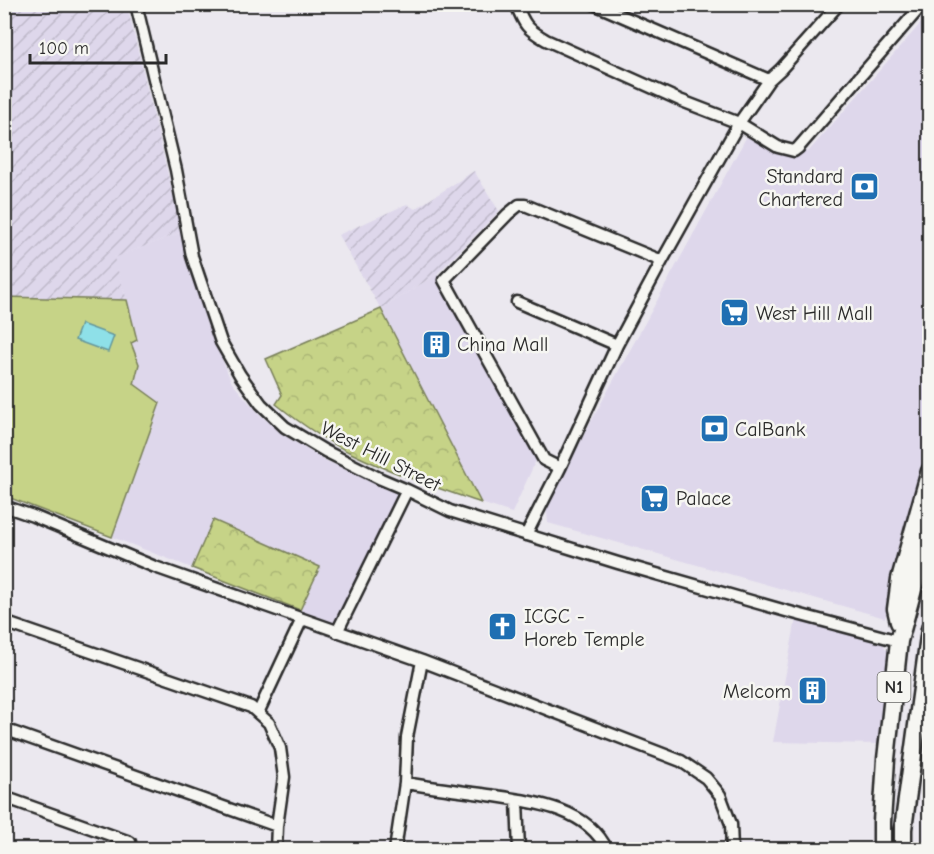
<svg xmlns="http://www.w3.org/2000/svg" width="934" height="854" font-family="'Comic Neue',sans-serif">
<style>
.built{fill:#ded7eb}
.industrial{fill:url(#industrial-furrows)}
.forest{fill:url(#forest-crowns);stroke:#787f59;stroke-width:1.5}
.pitch{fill:#c6d387;stroke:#787f59;stroke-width:1.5}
.water{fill:#8ee0e8;stroke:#66989c;stroke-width:1.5}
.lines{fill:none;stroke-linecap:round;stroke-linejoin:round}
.minor-casing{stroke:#2b2b2b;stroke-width:15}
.trunk-casing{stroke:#2b2b2b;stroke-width:21}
.minor{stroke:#f6f6f2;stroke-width:10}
.trunk{stroke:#f6f6f2;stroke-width:16}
.labels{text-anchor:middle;stroke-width:5;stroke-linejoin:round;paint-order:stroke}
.shield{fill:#f6f6f2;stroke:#686867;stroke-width:1.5}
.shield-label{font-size:18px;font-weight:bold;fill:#2b2b2b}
.poi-label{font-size:20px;fill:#2b2b2b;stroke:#f6f6f2;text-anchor:start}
.street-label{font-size:20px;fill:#2b2b2b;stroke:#f6f6f2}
</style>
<defs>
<pattern id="industrial-furrows" width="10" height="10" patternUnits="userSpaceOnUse" patternTransform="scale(1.5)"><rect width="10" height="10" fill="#ded7eb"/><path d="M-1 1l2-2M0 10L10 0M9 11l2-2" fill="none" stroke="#bfb9ca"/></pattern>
<pattern id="forest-crowns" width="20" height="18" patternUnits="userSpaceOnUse" patternTransform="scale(1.5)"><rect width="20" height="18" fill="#c6d387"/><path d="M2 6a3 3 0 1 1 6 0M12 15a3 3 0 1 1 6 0" fill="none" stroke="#aab575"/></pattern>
</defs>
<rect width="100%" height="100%" fill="#ebe8ef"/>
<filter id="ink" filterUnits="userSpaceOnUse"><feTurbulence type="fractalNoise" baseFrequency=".0167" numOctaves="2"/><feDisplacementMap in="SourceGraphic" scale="12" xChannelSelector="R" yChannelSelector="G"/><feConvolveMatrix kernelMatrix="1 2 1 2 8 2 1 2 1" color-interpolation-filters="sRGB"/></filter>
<g filter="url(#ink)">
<path class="built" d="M929 14V465L912 518 885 618 548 523 546 504 748 134 808 152Z
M182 232 214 340 232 383 260 415 290 439 324 460 367 479 396 490 398 495 337 621 332 622 300 610 320 567 213 520 192 568 112 537 160 404 134 384 139 364 131 343 137 339 127 300 113 258Z
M437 274 537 458 512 513 481 503 381 309Z
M796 619 881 641 888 652 878 744 773 742Z"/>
<path class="industrial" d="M5 4 127 5 182 232 114 258 127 300 5 297Z
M474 171 499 211 437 274 381 309 338 235 407 204 415 209Z"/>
<path class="forest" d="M381 309 481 503C438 488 394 474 353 454 325 441 300 423 276 404L282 395 266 359Z
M213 520 320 567 300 610 192 568Z"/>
<path class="pitch" d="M4 297 127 300 137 340 131 343 139 364 134 384 160 403 112 537 5 496Z"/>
<path class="water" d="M81 324 114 336 108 352 75 340Z"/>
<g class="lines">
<defs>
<path id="minor" d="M136 4 176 170 192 256 221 342 240 375 261 404 285 427 325 451 381 479 407 490 450 511 618 563 786 611 899 641
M516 4C524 25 527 29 546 40L682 101 739 123 778 147 794 151 798 148 923 4
M594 4 769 80
M517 302 617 345
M560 468 544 460 444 280 508 214 519 205H525L662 261
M4 506 33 516 155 567 422 661 681 761 706 778 720 795 731 824 732 850
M526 535 560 468 617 345 662 261 739 123 769 80 781 69 839 4
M4 622 251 707 269 723 280 748 284 777 277 826 276 850
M337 632 407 490
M258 713 302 619
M4 729 277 826
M405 783C431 787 456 791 482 794 525 801 587 805 607 850
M4 797 130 842
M517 800 519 850
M395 850 405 783 407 737 422 661"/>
<path id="trunk" d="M899 622 896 609 900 579 930 471
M882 850V822L886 759 899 641 930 527
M903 850V829L930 629"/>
</defs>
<use href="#minor" class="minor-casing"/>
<use href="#trunk" class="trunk-casing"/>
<use href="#minor" class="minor"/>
<use href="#trunk" class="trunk"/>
</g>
</g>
<defs>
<symbol id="bank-square" viewBox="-11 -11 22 22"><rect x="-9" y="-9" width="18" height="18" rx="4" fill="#1f6fb2" stroke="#f6f6f2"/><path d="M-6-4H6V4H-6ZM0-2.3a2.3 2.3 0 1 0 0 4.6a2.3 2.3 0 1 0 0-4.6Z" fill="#fff"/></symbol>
<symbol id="supermarket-square" viewBox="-11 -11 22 22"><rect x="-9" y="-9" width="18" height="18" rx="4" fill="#1f6fb2" stroke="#f6f6f2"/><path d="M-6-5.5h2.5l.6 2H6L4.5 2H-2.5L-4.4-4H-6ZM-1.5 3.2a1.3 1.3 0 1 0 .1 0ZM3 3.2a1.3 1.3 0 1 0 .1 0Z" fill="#fff"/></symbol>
<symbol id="building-square" viewBox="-11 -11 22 22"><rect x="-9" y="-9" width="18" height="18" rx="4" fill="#1f6fb2" stroke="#f6f6f2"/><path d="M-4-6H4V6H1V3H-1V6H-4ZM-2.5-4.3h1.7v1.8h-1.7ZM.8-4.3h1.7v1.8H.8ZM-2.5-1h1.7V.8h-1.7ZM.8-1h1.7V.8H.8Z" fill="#fff"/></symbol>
<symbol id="church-square" viewBox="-11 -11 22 22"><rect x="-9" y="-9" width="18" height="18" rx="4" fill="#1f6fb2" stroke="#f6f6f2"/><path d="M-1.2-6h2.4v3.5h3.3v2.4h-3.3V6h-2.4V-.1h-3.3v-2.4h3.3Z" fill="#fff"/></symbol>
</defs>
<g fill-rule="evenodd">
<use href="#bank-square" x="848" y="170" width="33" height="33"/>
<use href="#supermarket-square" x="718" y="296" width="33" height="33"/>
<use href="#building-square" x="420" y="328" width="33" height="33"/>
<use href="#bank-square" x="698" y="412" width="33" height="33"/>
<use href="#supermarket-square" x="638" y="482" width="33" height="33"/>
<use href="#church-square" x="486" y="610" width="33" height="33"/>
<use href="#building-square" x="796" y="674" width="33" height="33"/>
</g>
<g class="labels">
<rect class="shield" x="877.5" y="672" width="33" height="30" rx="4.5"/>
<g class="shield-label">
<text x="894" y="693">N1</text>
</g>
<g class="poi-label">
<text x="843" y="183" text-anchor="end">Standard<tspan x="843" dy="23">Chartered</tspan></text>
<text x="756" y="320">West Hill Mall</text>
<text x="457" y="351">China Mall</text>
<text x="735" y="436">CalBank</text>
<text x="676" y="505">Palace</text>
<text x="524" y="623">ICGC -<tspan x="524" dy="23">Horeb Temple</tspan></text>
<text x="791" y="698" text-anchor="end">Melcom</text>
</g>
<g class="street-label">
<text transform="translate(381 456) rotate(27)" y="7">West Hill Street</text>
</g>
</g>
<rect width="934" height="854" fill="none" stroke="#f6f6f2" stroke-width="24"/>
<rect x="12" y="12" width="910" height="830" fill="none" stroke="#2b2b2b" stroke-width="2" filter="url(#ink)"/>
<path d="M30 54v9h136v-9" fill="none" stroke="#2b2b2b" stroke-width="3"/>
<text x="39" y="54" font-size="18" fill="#2b2b2b" stroke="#f6f6f2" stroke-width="4.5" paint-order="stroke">100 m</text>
</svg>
